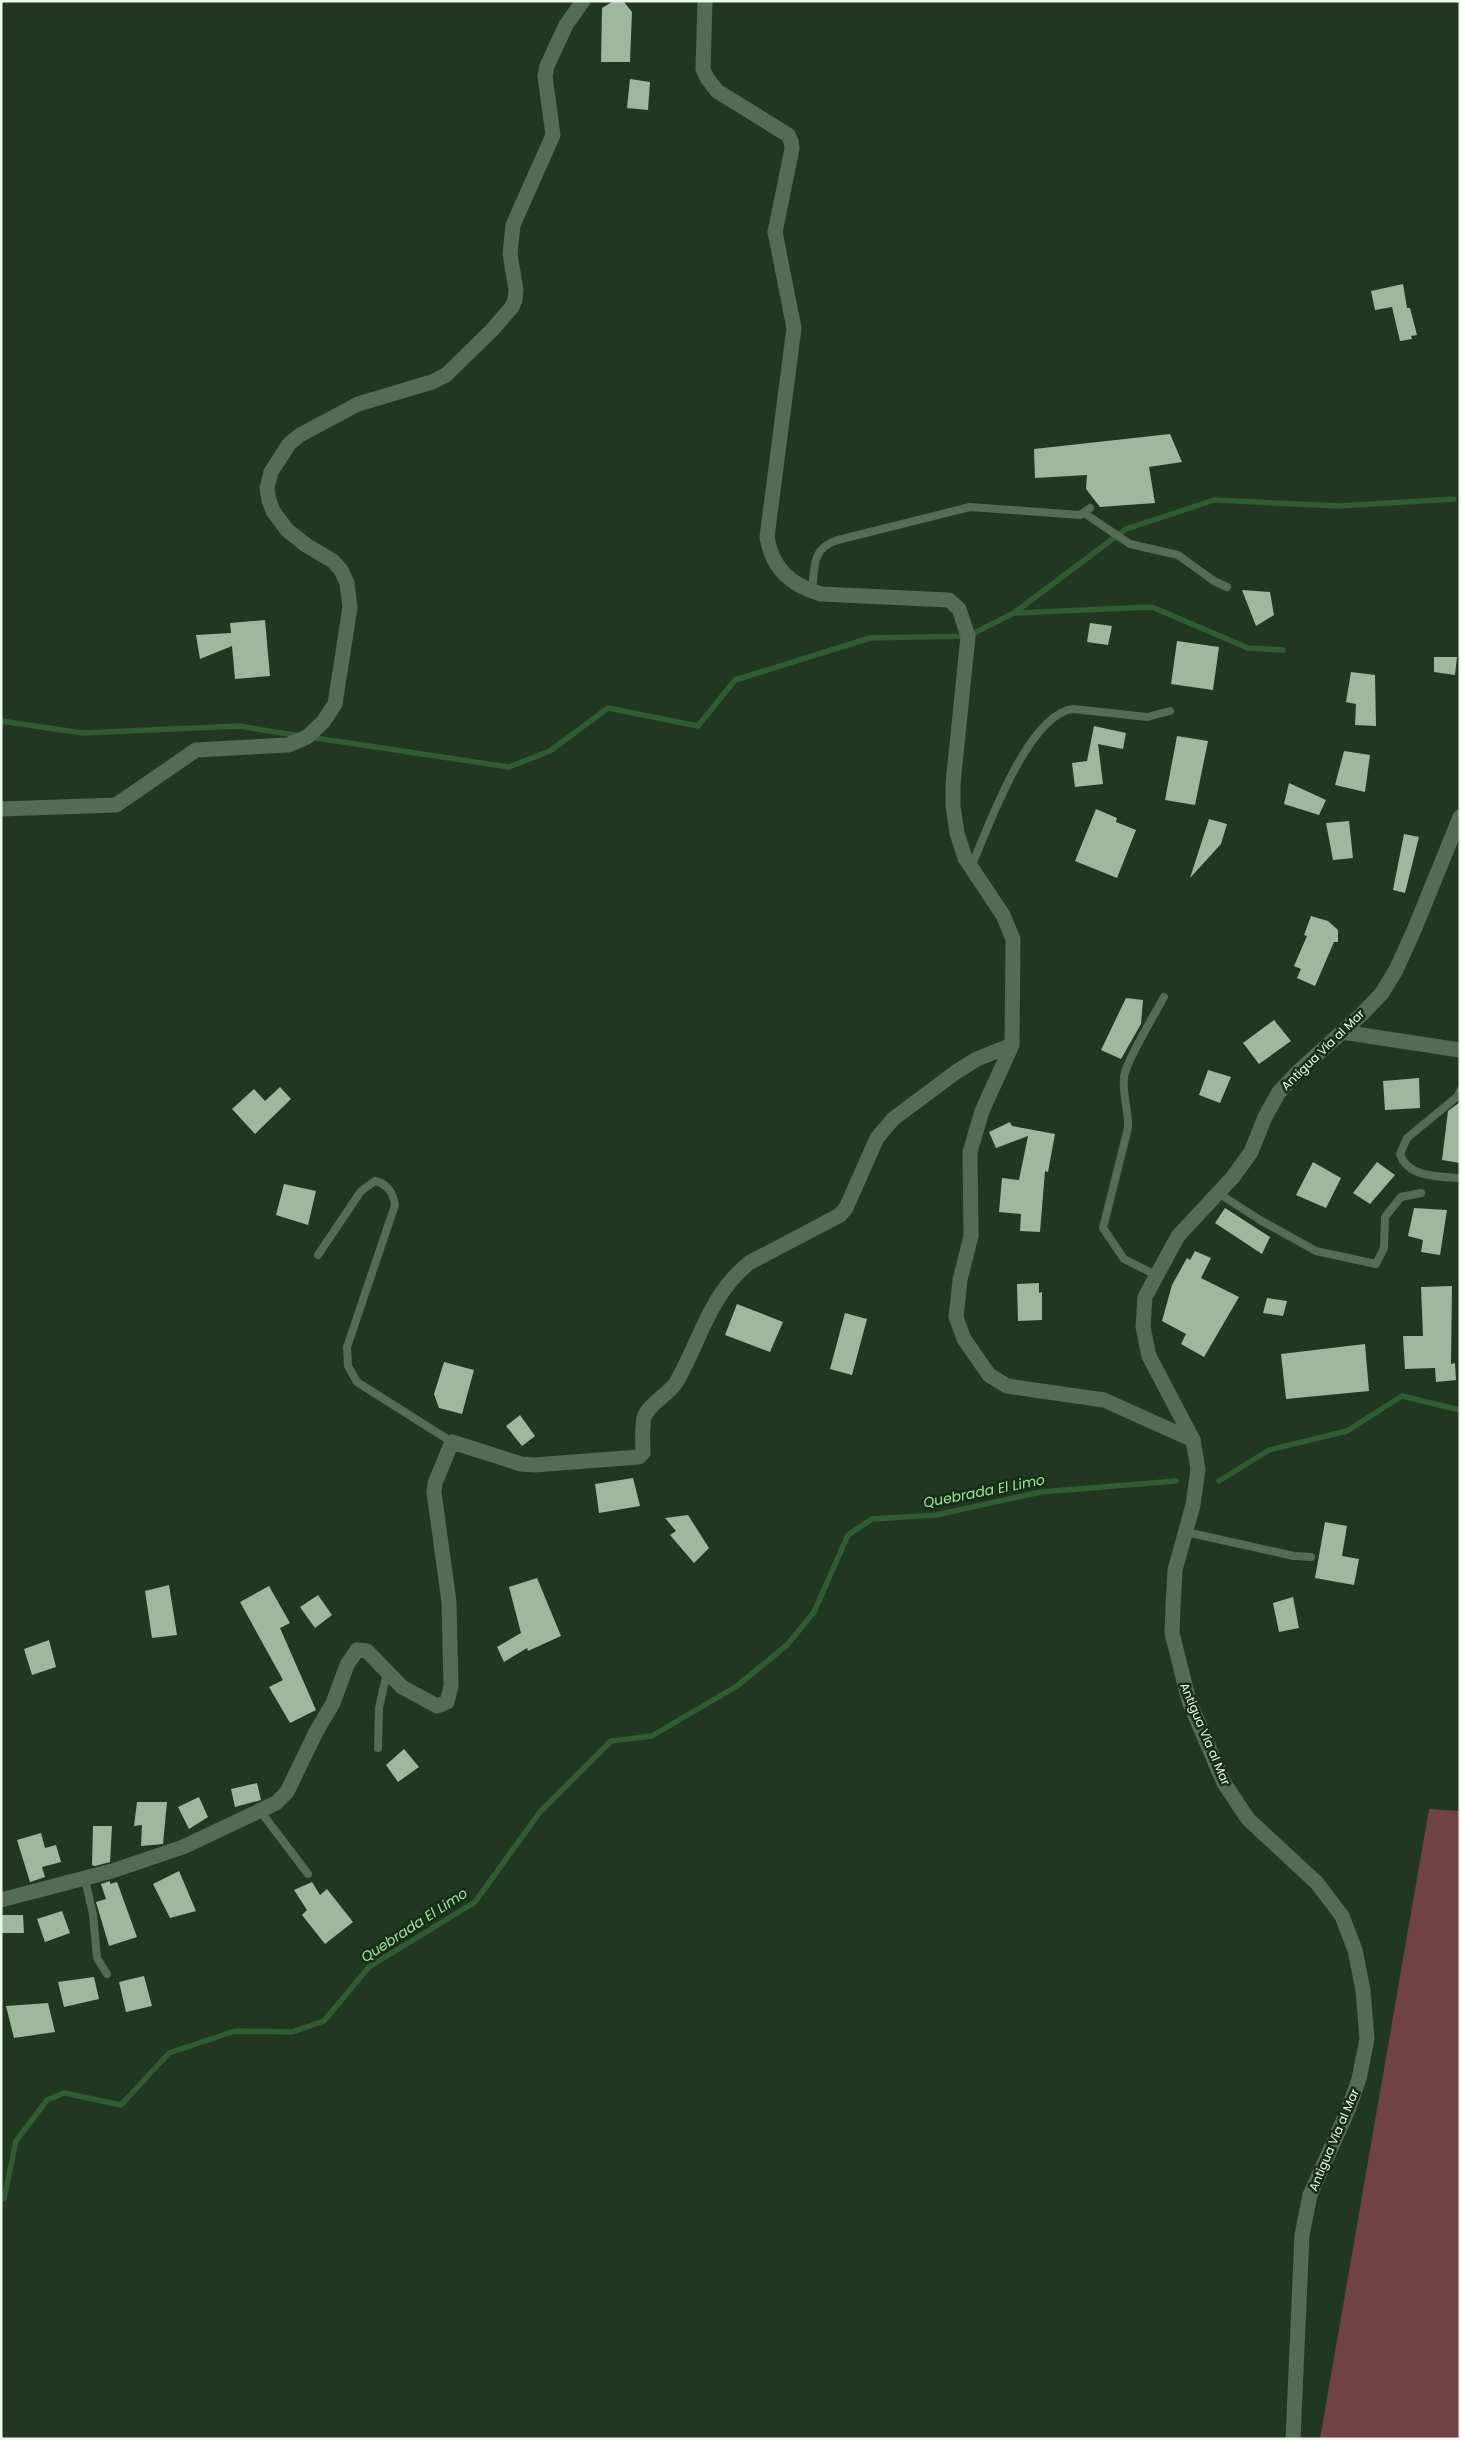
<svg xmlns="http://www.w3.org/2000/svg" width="1461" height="2440" font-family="Poppins,sans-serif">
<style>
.green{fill:#704248}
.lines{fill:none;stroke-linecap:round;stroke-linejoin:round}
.stream{stroke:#315b32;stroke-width:5.5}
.building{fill:#9eb79d}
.service{stroke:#546b54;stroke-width:8}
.minor{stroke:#546b54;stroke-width:15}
.secondary{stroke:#546b54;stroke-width:15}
.labels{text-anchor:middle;stroke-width:5;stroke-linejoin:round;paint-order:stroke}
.street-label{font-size:12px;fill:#ecf9ec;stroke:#182d18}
.water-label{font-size:14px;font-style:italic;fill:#a0e2a0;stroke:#182d18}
</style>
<rect width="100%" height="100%" fill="#223722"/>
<path class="green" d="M1429 1809 1460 1811V2439H1320Z"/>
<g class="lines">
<path class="stream" d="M1014 613 1152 607 1248 648 1283 650
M1 721 83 733 239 726 300 736
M309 737 509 767 550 751 608 708 698 726 735 680 870 638 968 636 1014 613 1126 529 1214 500 1339 506 1454 499
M1219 1481 1269 1450 1347 1431 1402 1396 1460 1410
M1 2199H4L16 2141 47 2100 64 2093 121 2105 169 2053 235 2031 292 2032 324 2021 369 1967 475 1902 540 1812 611 1741 652 1736 737 1686 787 1645 814 1612 848 1535 872 1519 936 1515 1041 1492 1176 1481"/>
</g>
<path class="building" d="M612 2H624L632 12 630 62H601L602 8Z
M630 79 650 82 648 110 627 108Z
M1403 284 1407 308H1410L1417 335 1411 336 1412 339 1400 341 1392 307 1375 310 1371 291Z
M1170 434 1182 462 1149 467 1155 503 1100 507 1086 489 1087 475 1035 478 1034 449Z
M1242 590 1270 592 1274 615 1256 626Z
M265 620 270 676 235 679 232 646 200 659 196 635 231 633 230 623Z
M1090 623 1112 626 1108 645 1087 642Z
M1177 641 1219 647 1213 690 1171 684Z
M1434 657H1457L1455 675 1434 672Z
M1351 672 1375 675 1376 726 1355 725 1356 704 1346 702Z
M1094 726 1126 733 1123 749 1098 744 1103 784 1075 787 1072 763 1087 761Z
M1177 736 1208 741 1195 805 1165 800Z
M1344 751 1370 755 1365 792 1335 785Z
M1289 783 1326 800 1319 815 1284 804Z
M1096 809 1117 818 1116 822 1136 830 1117 878 1075 861Z
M1209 819 1227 824 1221 844 1190 878Z
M1349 821 1353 858 1333 860 1326 823Z
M1404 834 1419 837 1405 893 1393 890Z
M1311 916 1328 921 1338 930V942H1334L1315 986 1297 978 1301 969 1294 966 1307 936 1304 935Z
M1126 998 1143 1000 1141 1024 1121 1059 1101 1050Z
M1274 1020 1291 1041 1259 1064 1243 1043Z
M1208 1070 1231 1077 1220 1103 1199 1095Z
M1419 1078 1420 1108 1385 1110 1383 1081Z
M280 1087 291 1099 255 1134 232 1109 254 1089 265 1101Z
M1460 1102V1163L1442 1160 1448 1111Z
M1010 1122 1012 1126 1055 1134 1048 1172 1045 1171 1040 1232 1020 1231 1021 1214 999 1212 1002 1178 1019 1180 1028 1136 996 1148 989 1132Z
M1313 1162 1341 1178 1326 1208 1296 1195Z
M1377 1162 1395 1175 1370 1204 1353 1193Z
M284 1184 316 1191 308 1225 276 1215Z
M1225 1208 1270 1237 1262 1254 1215 1223Z
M1414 1208 1447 1210 1440 1255 1421 1252 1423 1240 1408 1236Z
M1195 1251 1211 1258 1201 1278 1239 1297 1204 1357 1181 1344 1186 1334 1162 1321 1172 1285 1187 1258 1190 1260Z
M1039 1283V1293L1042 1292V1320L1018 1321 1017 1284Z
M1452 1286 1451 1364 1455 1363 1456 1380 1436 1382 1435 1368 1405 1369 1403 1336H1423L1421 1287Z
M1267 1298 1287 1301 1283 1316 1263 1313Z
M737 1304 783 1322 770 1352 725 1335Z
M845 1313 867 1319 852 1375 830 1369Z
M1365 1344 1369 1391 1286 1399 1281 1354Z
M444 1362 474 1370 462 1414 439 1408 434 1394Z
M520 1415 535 1436 522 1446 506 1426Z
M633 1478 640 1506 599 1513 595 1484Z
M688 1515 709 1548 694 1563 670 1535 676 1531 665 1518Z
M1325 1522 1347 1526 1342 1556 1359 1559 1354 1585 1315 1578Z
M537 1578 561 1636 528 1651 527 1648 504 1662 497 1647 521 1633 509 1587Z
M169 1585 177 1635 152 1638 145 1591Z
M269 1586 290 1623 280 1628 316 1710 290 1723 269 1687 283 1680 240 1602Z
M318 1595 332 1615 315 1628 300 1607Z
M1293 1597 1299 1628 1279 1632 1273 1603Z
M49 1640 56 1667 32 1675 24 1649Z
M404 1749 419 1767 398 1782 386 1765Z
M257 1783 261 1800 235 1807 231 1789Z
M199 1797 208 1817 189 1829 178 1807Z
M137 1802H167L163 1844 141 1846 142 1825 134 1826Z
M93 1826H112L110 1862 95 1866 92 1865Z
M41 1833 45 1848 56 1845 61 1862 42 1867 45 1877 30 1882 17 1840Z
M179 1871 196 1911 170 1918 153 1884Z
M110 1881V1884L117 1882 137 1937 109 1946 96 1902 106 1899 101 1884Z
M312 1882 320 1895 327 1889 353 1922 325 1944 302 1915 307 1910 294 1890Z
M62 1911 70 1933 45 1942 37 1919Z
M1 1915H23L24 1933H1Z
M144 1976 152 2006 126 2012 119 1982Z
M94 1977 99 1999 64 2007 58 1982Z
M48 2003 55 2032 14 2038 6 2006Z"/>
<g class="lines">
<path class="service" d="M1084 513 1130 544 1178 555 1214 581 1227 587
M812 591C815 567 811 548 838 540L970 507 1080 515 1090 508
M971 867C988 828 1028 714 1073 709L1147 717 1170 711
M1460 1091 1458 1096 1407 1138 1400 1154C1407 1177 1439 1177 1460 1178
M1218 1193 1260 1220 1316 1251 1376 1264 1384 1248 1385 1217 1401 1197 1421 1193
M318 1255 361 1191 375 1181C388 1184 393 1193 395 1205L347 1347 348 1366 357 1382 452 1442
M1156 1275 1124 1259 1103 1228 1128 1128C1129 1110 1122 1094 1124 1077 1126 1061 1155 1014 1164 997
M1186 1532 1294 1556 1311 1557
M378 1748 379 1708 387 1672
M261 1812 308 1874
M85 1879 93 1915 97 1958 107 1974"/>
<path class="minor" d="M705 1 703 69 707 78 717 91 788 135 791 141 792 149 775 232 794 328 767 537C772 569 791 585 821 594L949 600 959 609 968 636 953 784V806L957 833 965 858 1003 915 1013 939 1012 1045 982 1111 970 1152 971 1236 960 1280 956 1317 964 1339 989 1375 1007 1386 1104 1400 1193 1440
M1 809 116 805 196 750 288 745 307 737 323 722 335 704 350 607 347 583 341 570 333 561 306 545 287 530 273 511 269 500 267 488 271 472 289 444 300 435 358 404 432 382 446 375 492 330 512 307 515 300 516 290 510 254 513 225 553 135 545 76 547 66 566 25 583 1
M1342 1032 1460 1050
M1 1900 112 1871 183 1847 276 1803 287 1792 316 1732 333 1703 347 1665 357 1650 367 1651 402 1687 437 1706 447 1702 451 1686 449 1602 434 1492 435 1483 452 1442 521 1464 534 1465 639 1457 643 1453C643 1441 641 1425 645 1415 652 1401 670 1394 677 1381 700 1341 710 1294 749 1263L840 1215 846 1208 877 1138 893 1119 956 1072 977 1059 1012 1045"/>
<path class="secondary" d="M1293 2439 1302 2235 1310 2195 1348 2110 1359 2079 1367 2039 1363 1990 1355 1950 1342 1916 1317 1883 1248 1819 1224 1783 1189 1701 1172 1633 1173 1608 1175 1570 1193 1505 1198 1469 1193 1440 1149 1356 1143 1327 1145 1297 1178 1236 1233 1177 1251 1152 1265 1117 1279 1092 1300 1070 1362 1014 1382 993 1396 970 1415 928 1460 817"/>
</g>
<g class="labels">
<g class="street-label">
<text transform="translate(1323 1050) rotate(-44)" y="4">Antigua Vía al Mar</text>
<text transform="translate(1205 1734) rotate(67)" y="4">Antigua Vía al Mar</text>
<text transform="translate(1334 2140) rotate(-67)" y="4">Antigua Vía al Mar</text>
</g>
<g class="water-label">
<text transform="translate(984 1491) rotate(-11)" y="5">Quebrada El Limo</text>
<text transform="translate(414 1925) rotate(-33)" y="5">Quebrada El Limo</text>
</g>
</g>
<rect width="1461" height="2440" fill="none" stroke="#ecf9ec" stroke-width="5"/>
</svg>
